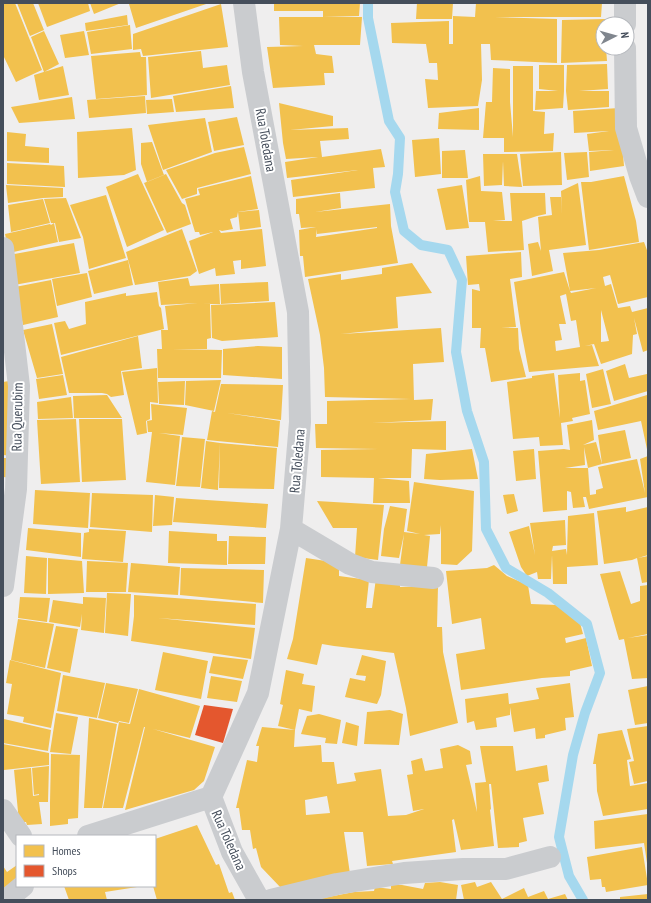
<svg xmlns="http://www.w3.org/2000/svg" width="651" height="903" font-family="'PT Sans Narrow',sans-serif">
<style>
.homes{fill:#f2c14e;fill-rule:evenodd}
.shops{fill:#e4572e}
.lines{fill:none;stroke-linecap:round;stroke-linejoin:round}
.stream{stroke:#a5d8ee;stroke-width:10}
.minor{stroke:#cacccf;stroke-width:22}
.labels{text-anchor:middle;stroke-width:4;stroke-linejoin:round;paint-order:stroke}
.street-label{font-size:14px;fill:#454e5b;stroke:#fff}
</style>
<rect width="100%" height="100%" fill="#efeeee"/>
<path class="homes" d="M3 3H15L42 70 16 82 3 55Z
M17 3H33L44 30 30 36Z
M38 3H88L90 11 47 27Z
M90 3H121L94 14Z
M131 3H209L136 28 129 4Z
M274 3H360L359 16 323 17V11H274Z
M417 3H453L452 19H416Z
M476 3H602L601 17H495L557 19V63L491 60 490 44H481L482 80 478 106 428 108 425 79 438 80 437 63H429L426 44 392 43 391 23 449 21V44H453V16L475 17Z
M221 4 228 47 143 56 141 49 133 50V34Z
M127 15 128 25 86 31 85 23Z
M279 17H362L360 45H314L316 54 332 56 334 73H324L325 85 273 88 267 47 303 46 280 45Z
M605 19V24H603V48H606L607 61 561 63 562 20Z
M130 25 132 49 91 54 87 32Z
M44 31 59 64 44 72 31 37Z
M84 31 89 55 65 58 60 35Z
M201 51 203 68 227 65 230 85 151 98 148 57Z
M140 52 141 57H146L147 95 96 99 91 56Z
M607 64 608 89 579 91H609V107L568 110 566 91 567 65Z
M539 65H564V91L563 108 535 110 536 91H558L539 89Z
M63 66 69 95 39 100 34 75Z
M513 66H533V111L545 112 544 134 554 133 553 151 504 152V138H483L486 102H492L493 68 510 69V102L513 137Z
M231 86 234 108 176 112 173 96Z
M145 96 146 113 89 118 87 100Z
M72 97 75 119 19 123 11 107Z
M172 99 174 112 147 114 146 100Z
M279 103 333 116V126L290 130 348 128 349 139 320 141 322 157 381 149 385 167 373 168 375 188 293 197 291 180 358 170 287 178 285 162 318 157 286 159 283 143Z
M479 108V130L438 129 439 113Z
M619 108 624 166 590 171 589 152 614 150 589 151 587 134 609 131 574 133 573 111Z
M237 117 244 145 214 151 208 122Z
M205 118 212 152 163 170 148 125Z
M132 128 136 170 124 175 78 178 77 132Z
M7 132 26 134 25 146 49 148V163L7 161Z
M439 138 441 174 415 177 412 140Z
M152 142 164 175 147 182 141 164V143Z
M244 147 251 174 197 188V194L182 199 166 170 215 153Z
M465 150 468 178H442V151Z
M561 152 562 185 523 186 520 154Z
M587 152 589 177 567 180 564 153Z
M483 154H517L522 187 504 186 503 161 502 185 484 186Z
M7 163 64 166 65 187 7 184Z
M138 174 164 230 127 247 106 187Z
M166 174 182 203 185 205 191 224 167 233 144 183Z
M251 176 258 209 238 212 237 217 230 219 233 229 222 231 219 230 221 233 262 229 266 266 241 269V260L233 261 235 274 216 276 215 268 199 274 189 241 213 232 200 235 199 232H195L185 199 200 195 198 189Z
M480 176 481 191 502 192 505 220 493 221H512L510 193H545L546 214 537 216 522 221 524 250 488 252 485 222H469L466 180Z
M624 176 636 221 639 242 589 250 581 182H591Z
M578 183 586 245 549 250 553 271 532 276 528 244 538 242 541 251 538 217 552 215 550 197H561L562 214 561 191Z
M6 185 63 188V197L43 198 8 203Z
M462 185 469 228 446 230 437 189Z
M340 193 341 208 315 212 390 204 391 226 398 263 305 277 303 256H300L299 230 316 227 301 228 299 214H296V199ZM377 227V228L316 237 317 229V234Z
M106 195 126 258 89 269 83 237 70 205Z
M66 198 81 238 59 242 55 223H51L44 199Z
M43 199 50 223 11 232 8 205Z
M259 210 261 227 240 230 238 212Z
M54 223 58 242 9 253 5 234 50 224 51 225Z
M182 229 197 271 190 276 135 285 126 252Z
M644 242 648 253V297L618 304 610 275 603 277 605 286 611 284 618 308 630 306 632 312 648 308V350L643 352 634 318 637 334 633 335 632 354 601 364 594 344 585 346 592 345 599 366 529 372 521 330 514 282 564 272 570 291 571 293 596 288 570 291 563 253 599 250ZM566 294 571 321 576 320 580 347 556 351 555 341 562 340 559 324H566L560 296ZM601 310 609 341 601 342Z
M74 243 80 273 14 285 9 255Z
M521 252 522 277 510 279 516 327 501 328H518L519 349 526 377 491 382 485 348H480L481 328H472V289L480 291 479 284 468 285 466 256Z
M128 260 133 285 94 294 88 271Z
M412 263 432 293 396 297 398 328 341 334 441 328 444 362 413 364 414 400 433 399 431 420 372 423 446 421V450L412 449 411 478H378L409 481 410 503H373L374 478 321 477V450L378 449 316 448 315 424H327V401L411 399 325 397 324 368 320 335 308 279 341 274V280L382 274V268Z
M87 273 92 297 57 306 52 279Z
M188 278 190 286 219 284 220 304H211L201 303 210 304 211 338 207 339V349H172L222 350 221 378H158L157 349H162L161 330H168L165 306 198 303 161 305 158 282Z
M51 280 58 317 23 325 15 287Z
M268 282 269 301 221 304 220 284Z
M157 292 159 306 161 308 164 329 61 355 54 323 65 321 69 329 86 324 85 302 126 293V296Z
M275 302 278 337 222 341 212 338 211 305Z
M52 324 63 374 37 378 23 330Z
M138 336 142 368 121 371 124 395 111 397 107 394 102 393H69L61 357Z
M258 346 282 347V379L223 375V349Z
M625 364 629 378 647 374 648 376V391L614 401 606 371Z
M157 368 158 403 150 402V419L146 421 147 433 137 435 122 372Z
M603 369 611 404 592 408 586 374Z
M554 373 560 418 558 375 580 373V381L585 380 590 414 572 418 573 421 561 423 563 445 540 446 539 437 513 439 507 382 532 378V376Z
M63 375 67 395 39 399 36 379Z
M221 380 214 411 185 405 186 381Z
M9 381 13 456 3 455V382Z
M185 381 184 405 159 404 158 382Z
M221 384 283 385 281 420 227 413 280 421 278 447 207 440 212 411 215 412Z
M107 395 122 418H74L73 396Z
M647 395 648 398V454L641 421 598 430 594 411Z
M71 397 73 418 38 419 37 402Z
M151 404 187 408 183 435 159 433 180 436 175 485 146 482 152 432H148L147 421 152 420Z
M76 419 80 482 41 484 37 420Z
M79 419H122L126 480 82 482Z
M592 420 594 440 583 445 596 442 602 464 588 468 584 447 585 465 565 468H588L590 495 596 494V490L603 488 598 467 637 459 645 493 640 459 648 456V497L589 509 586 497H583L585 507 573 508 571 492 567 491V510L543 512 538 451 564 449 570 450 567 425Z
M625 430 631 458 602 464 598 435Z
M182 437 205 439 200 487 176 486Z
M206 441 220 443 218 490 201 488Z
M220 443 277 448 274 489 219 488Z
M472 449 478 479 440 480 424 479 426 454Z
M534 449 536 479 516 481 513 451Z
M3 458H13V478L3 477Z
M414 482 474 491 472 551 457 565 441 564V525L440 534 424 535 430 536 427 567 400 565 404 534 399 558 381 556 384 529 390 506 407 509 404 532 420 534 407 531Z
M35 490 90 493 88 528 33 524Z
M92 493 153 495 152 532 90 527Z
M514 494 518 511 507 514 503 495Z
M155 495 174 497 172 525 153 526Z
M176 498 268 504 266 528 173 522Z
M317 501 384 505 378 560 355 557 357 528H333Z
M626 507V512L648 507V555L638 558 648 556V582L642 583 637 558 632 560 604 564 597 511Z
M594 513 598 565 567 567V584H553L552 555 551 579H538L537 572 527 576 521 567 509 532 529 526 535 555 530 523 565 520 566 545 553 546 552 551 566 549 567 555 568 516Z
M28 528 81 533V557L26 550Z
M89 529 126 531 123 562 82 559 84 533 89 532Z
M169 531 217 534V541H227V565L168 563Z
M229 536 266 537 265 564H228Z
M26 556 47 558 46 594 24 593Z
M48 558 82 561 84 593 48 594Z
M306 558 339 563V576L369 580 366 608H372L376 578 400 583V587L438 586 437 627H442L443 652 458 723 410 736 406 708 394 653 334 646 322 644 317 665 287 659 293 639Z
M87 561 128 563 126 592H86Z
M131 563 180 567 178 595 128 592Z
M494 565 507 576 528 585 531 604 557 605 580 623 583 634 565 638 566 643 586 638 592 666 570 671V676L542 678 461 690 456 654 485 649 481 618 452 624 446 571 487 568Z
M181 568 264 570 263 603 180 595Z
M620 571 631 604 640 601V586L648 585V634L628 638 648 635V678L632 679 624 639 619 640 600 574Z
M107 593 131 594 128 636 105 633Z
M134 595 256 604 255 625 158 618 255 628 251 659 131 641 134 616Z
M20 597 50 598 47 622 18 618Z
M83 597 106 598 104 633 81 630 82 614 80 627 49 622 53 600 83 604Z
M18 619 54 624 45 668 11 660Z
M56 626 78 629 70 673 47 668Z
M163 652 208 661 201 699 155 690Z
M362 655 386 661 381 695 377 704 345 697 350 678 365 681 366 676 356 675Z
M213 656 248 660 243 679 209 673Z
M10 660 61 673 51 728 23 722 24 717 7 714 12 684 6 683Z
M286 670 304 674 302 684 315 686 312 712 299 709 295 730 278 726 283 705 280 704Z
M63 675 105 683 97 718 57 711Z
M211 676 242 681 237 702 207 698Z
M106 683 138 689 129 723 119 721 120 719 118 723 98 718Z
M570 683 574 717 565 718 566 730 545 735V738L536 739 535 728 514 732 510 707V715L496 718 497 727 476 730 474 721 467 723 465 699 508 693 509 704 539 699 536 688Z
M648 686V723L635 725 628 690Z
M139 689 200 706 190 738 153 729 215 747 204 781 194 790 125 810 145 727H144L123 808H103L119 722 130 724Z
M390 710 403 714 399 745 364 744 367 712Z
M56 713 78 717 71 754 50 752Z
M319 714 341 720 337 744 325 743 326 738 301 734 307 716Z
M89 718 117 724 102 808H84Z
M4 719 51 730 48 751 3 743V727Z
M346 722 359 726 357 746 342 743Z
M648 726V781L634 784 629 762 634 761 627 729Z
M262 727 295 730 294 747 321 745 322 762H334L337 784 356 781 354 773 381 769 388 816 406 815 424 809 413 811 407 775 413 774 411 761 422 758 425 771 443 768 440 749 458 745 470 751 472 764 466 765 477 812 475 783 486 782 480 746H513L516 771 547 765 549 781 538 783 544 814 523 818 527 841 519 843V847L498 848 491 784H489L491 809 490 810 494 846 461 850 454 819 452 820 456 852 392 861 393 864 367 866 363 832H344L350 874 281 888 261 867 256 848 253 849 250 830H242L239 808H236L247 760 257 762 259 746H256ZM327 796 330 813 306 815 305 800Z
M622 730 631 759 627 760 630 786 648 783V809L603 816 597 791 596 764H593L598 734Z
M3 744 49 753V765L4 770 3 761Z
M51 754 80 755 78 818 68 819V824L50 826V803Z
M49 766 48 802H39L42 824 27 825 26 822H19L14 770 31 768 33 796 39 795V794L34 795 32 768Z
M648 814V863H647L644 843 595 849 594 821Z
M197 825 216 865 219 864 229 893 232 892 235 900H157L153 886H155V839Z
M642 847 648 885 606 892 605 887H602L601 879 590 880 587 857Z
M17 865V886L3 899V866L7 872Z
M440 882 458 885 456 900H318V899L354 892 374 891 375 887 391 889V885H402L423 889 425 883Z
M475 882 477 887 491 882 502 899 524 888 528 897 544 891 548 899 565 894 568 900H464L461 885Z
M64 886H137V887L105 892 107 900H69Z
M648 894V900H620V897Z"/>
<path class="shops" d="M204 705 233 709 223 743 195 735Z"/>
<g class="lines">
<path class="stream" d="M368 3V18L389 121 400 138 398 174 395 192 404 231 421 245 448 250 462 280 456 352 467 411 484 462 486 529 506 568 548 593 587 624 600 673 585 713 573 755 559 837 569 876 583 900"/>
<path class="minor" d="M244 3 253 72 298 312 300 422 291 529 258 693 211 797 232 852 259 900
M625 3V24
M625 48 626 128 640 176 648 197
M3 248 19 386 16 489 3 586
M291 529 350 564 372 572 433 578
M3 810 21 836
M88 836 211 797
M6 900 23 886
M271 900 337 884 404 873 463 869H506L550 857"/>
</g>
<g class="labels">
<g class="street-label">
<text transform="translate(266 140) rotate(80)" y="5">Rua Toledana</text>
<text transform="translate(17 417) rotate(-89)" y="5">Rua Querubim</text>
<text transform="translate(297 461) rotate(-85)" y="5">Rua Toledana</text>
<text transform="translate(229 840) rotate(66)" y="5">Rua Toledana</text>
</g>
</g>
<rect width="651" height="903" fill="none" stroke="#454e5b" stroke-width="8"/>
<rect x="16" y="835" width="140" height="52" fill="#ffffff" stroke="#b5b8bd"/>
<rect x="24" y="845" width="20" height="12" fill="#f2c14e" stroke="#b5b8bd"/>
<text x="52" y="855" font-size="12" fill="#454e5b">Homes</text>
<rect x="24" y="865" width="20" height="12" fill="#e4572e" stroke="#b5b8bd"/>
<text x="52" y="875" font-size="12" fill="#454e5b">Shops</text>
<g transform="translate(615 36) rotate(84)"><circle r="19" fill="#ffffff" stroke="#b5b8bd"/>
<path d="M0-3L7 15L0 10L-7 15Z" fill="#80868e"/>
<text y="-6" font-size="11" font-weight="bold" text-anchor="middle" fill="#454e5b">N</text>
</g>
</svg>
